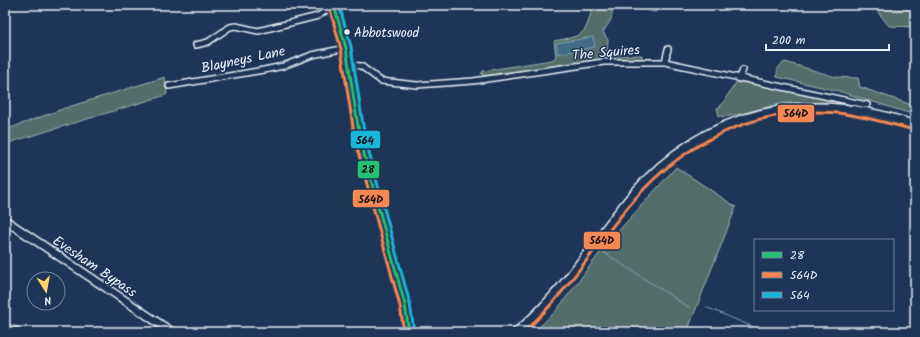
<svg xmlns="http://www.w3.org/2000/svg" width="920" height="337" font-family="Kalam,sans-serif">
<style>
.green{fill:#526e6b;stroke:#9db0b2}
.water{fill:#406c86;stroke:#83a1b4}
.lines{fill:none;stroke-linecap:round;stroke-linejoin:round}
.stream{stroke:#83a1b4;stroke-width:1}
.minor-casing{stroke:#e8f1f8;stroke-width:8}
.major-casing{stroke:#e8f1f8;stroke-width:9}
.highway-casing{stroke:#e8f1f8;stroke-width:10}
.minor{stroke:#1d3557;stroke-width:5}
.major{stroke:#1d3557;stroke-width:6}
.highway{stroke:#1d3557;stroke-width:7}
.bus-1-casing{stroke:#1d3557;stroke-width:6}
.bus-2-casing{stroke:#1d3557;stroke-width:6}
.bus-3-casing{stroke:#1d3557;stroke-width:6}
.bus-1{stroke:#26c172;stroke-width:3}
.bus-2{stroke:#f88751;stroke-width:3}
.bus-3{stroke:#1ab6d8;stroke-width:3}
.bus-dot{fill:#e8f1f8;stroke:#1d3557;stroke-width:1.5}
.labels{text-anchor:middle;stroke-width:3;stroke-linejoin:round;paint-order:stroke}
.bus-label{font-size:13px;fill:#e8f1f8;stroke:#1d3557;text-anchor:start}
.street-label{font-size:14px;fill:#e8f1f8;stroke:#1d3557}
.line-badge{stroke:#1d3557;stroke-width:1.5}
.pale-badge-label{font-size:11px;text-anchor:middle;font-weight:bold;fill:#111}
</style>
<rect width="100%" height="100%" fill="#1d3557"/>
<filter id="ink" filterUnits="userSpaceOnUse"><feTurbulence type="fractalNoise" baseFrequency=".025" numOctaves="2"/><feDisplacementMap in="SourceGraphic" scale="8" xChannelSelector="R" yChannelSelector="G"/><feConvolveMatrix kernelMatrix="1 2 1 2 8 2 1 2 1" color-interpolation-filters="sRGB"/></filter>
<g filter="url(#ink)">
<path class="green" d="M593 5H610C616 15 609 23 603 32L608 40 607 54 610 56 642 55V59L573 63 486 76 481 74 483 71 552 60 556 57 554 41C585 35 585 36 593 5Z
M620 5H657L656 12Z
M872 5H915V27L889 26Z
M785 62 836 77 858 78 860 87 915 106V115L838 91 777 77C777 69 778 66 785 62Z
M165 77 167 94 163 96 5 144V130L65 108Z
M737 81 839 100C821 105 803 101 786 103 768 105 733 119 719 116L717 108 720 107Z
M676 167 736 207 687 332H534L556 311 605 246Z
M5 323 21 328 20 332H5Z"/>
<path class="water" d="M593 37 595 47 558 54 556 43Z"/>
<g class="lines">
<path class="stream" d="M600 250 690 308
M706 307 765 332
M5 325 34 332
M150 332H157"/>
<defs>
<path id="minor" d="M196 45 208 42 230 27 236 26 258 31 318 16 334 5
M665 62 668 49
M349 65 361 66 381 81 417 85 473 81 604 62H665L867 105
M739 79 743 70
M169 86 264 70 283 66 312 55 346 48"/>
<path id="major" d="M334 5 346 48 360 139 405 305 409 332"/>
<path id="highway" d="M5 220 172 332
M516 332C563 294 592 242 631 196 705 109 808 87 915 125"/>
</defs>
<use href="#minor" class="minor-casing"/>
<use href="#major" class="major-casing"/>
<use href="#highway" class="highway-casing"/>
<use href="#minor" class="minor"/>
<use href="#major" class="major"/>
<use href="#highway" class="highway"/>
<defs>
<path id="bus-1" d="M334 5 346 48 360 139 405 305 409 332"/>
<path id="bus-2" d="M329 6 341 49 355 140 400 306 404 332
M524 332C567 293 596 244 634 200 684 142 759 105 837 113 863 116 888 123 914 130"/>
<path id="bus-3" d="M339 5 351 47 365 138 410 304 414 331"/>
</defs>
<use href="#bus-1" class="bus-1-casing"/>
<use href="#bus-2" class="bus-2-casing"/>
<use href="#bus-3" class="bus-3-casing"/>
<use href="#bus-1" class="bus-1"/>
<use href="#bus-2" class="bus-2"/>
<use href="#bus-3" class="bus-3"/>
</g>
</g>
<circle class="bus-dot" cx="347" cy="32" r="3.5"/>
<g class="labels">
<g class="bus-label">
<text x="354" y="37">Abbotswood</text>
</g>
<g class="street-label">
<text transform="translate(606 52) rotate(-5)" y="5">The Squires</text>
<text transform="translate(243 59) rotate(-12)" y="5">Blayneys Lane</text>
<text transform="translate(95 266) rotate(34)" y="5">Evesham Bypass</text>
</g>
</g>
<g class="line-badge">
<rect x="777" y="104" width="38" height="19" rx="4" fill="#f88751"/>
<rect x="350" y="130" width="31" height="19" rx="4" fill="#1ab6d8"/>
<rect x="357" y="160" width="23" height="19" rx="4" fill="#26c172"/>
<rect x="352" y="189" width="38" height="19" rx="4" fill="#f88751"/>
<rect x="583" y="231" width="38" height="19" rx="4" fill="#f88751"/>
</g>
<g class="pale-badge-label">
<text x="796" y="117">564D</text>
<text x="365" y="144">564</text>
<text x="368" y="173">28</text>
<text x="371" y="203">564D</text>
<text x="602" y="244">564D</text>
</g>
<rect width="920" height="337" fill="none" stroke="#1d3557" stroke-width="20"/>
<rect x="10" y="10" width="900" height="317" fill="none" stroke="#e8f1f8" stroke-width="1.5" filter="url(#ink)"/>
<rect x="754" y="239" width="140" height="72" fill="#1d3557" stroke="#6e8097"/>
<rect x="762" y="252" width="20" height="6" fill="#26c172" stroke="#6e8097"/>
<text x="790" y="259" font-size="12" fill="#e8f1f8">28</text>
<rect x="762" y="272" width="20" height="6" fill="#f88751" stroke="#6e8097"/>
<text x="790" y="279" font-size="12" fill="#e8f1f8">564D</text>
<rect x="762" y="292" width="20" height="6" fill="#1ab6d8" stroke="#6e8097"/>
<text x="790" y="299" font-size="12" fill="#e8f1f8">564</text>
<g transform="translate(46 291) rotate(169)"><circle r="19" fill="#1d3557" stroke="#6e8097"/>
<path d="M0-3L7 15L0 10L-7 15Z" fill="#ffd166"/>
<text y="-6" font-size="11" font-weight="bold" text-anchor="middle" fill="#e8f1f8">N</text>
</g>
<path d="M766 44v6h123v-6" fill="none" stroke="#e8f1f8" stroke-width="2"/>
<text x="772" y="44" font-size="12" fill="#e8f1f8" stroke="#1d3557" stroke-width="3" paint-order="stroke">200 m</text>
</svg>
